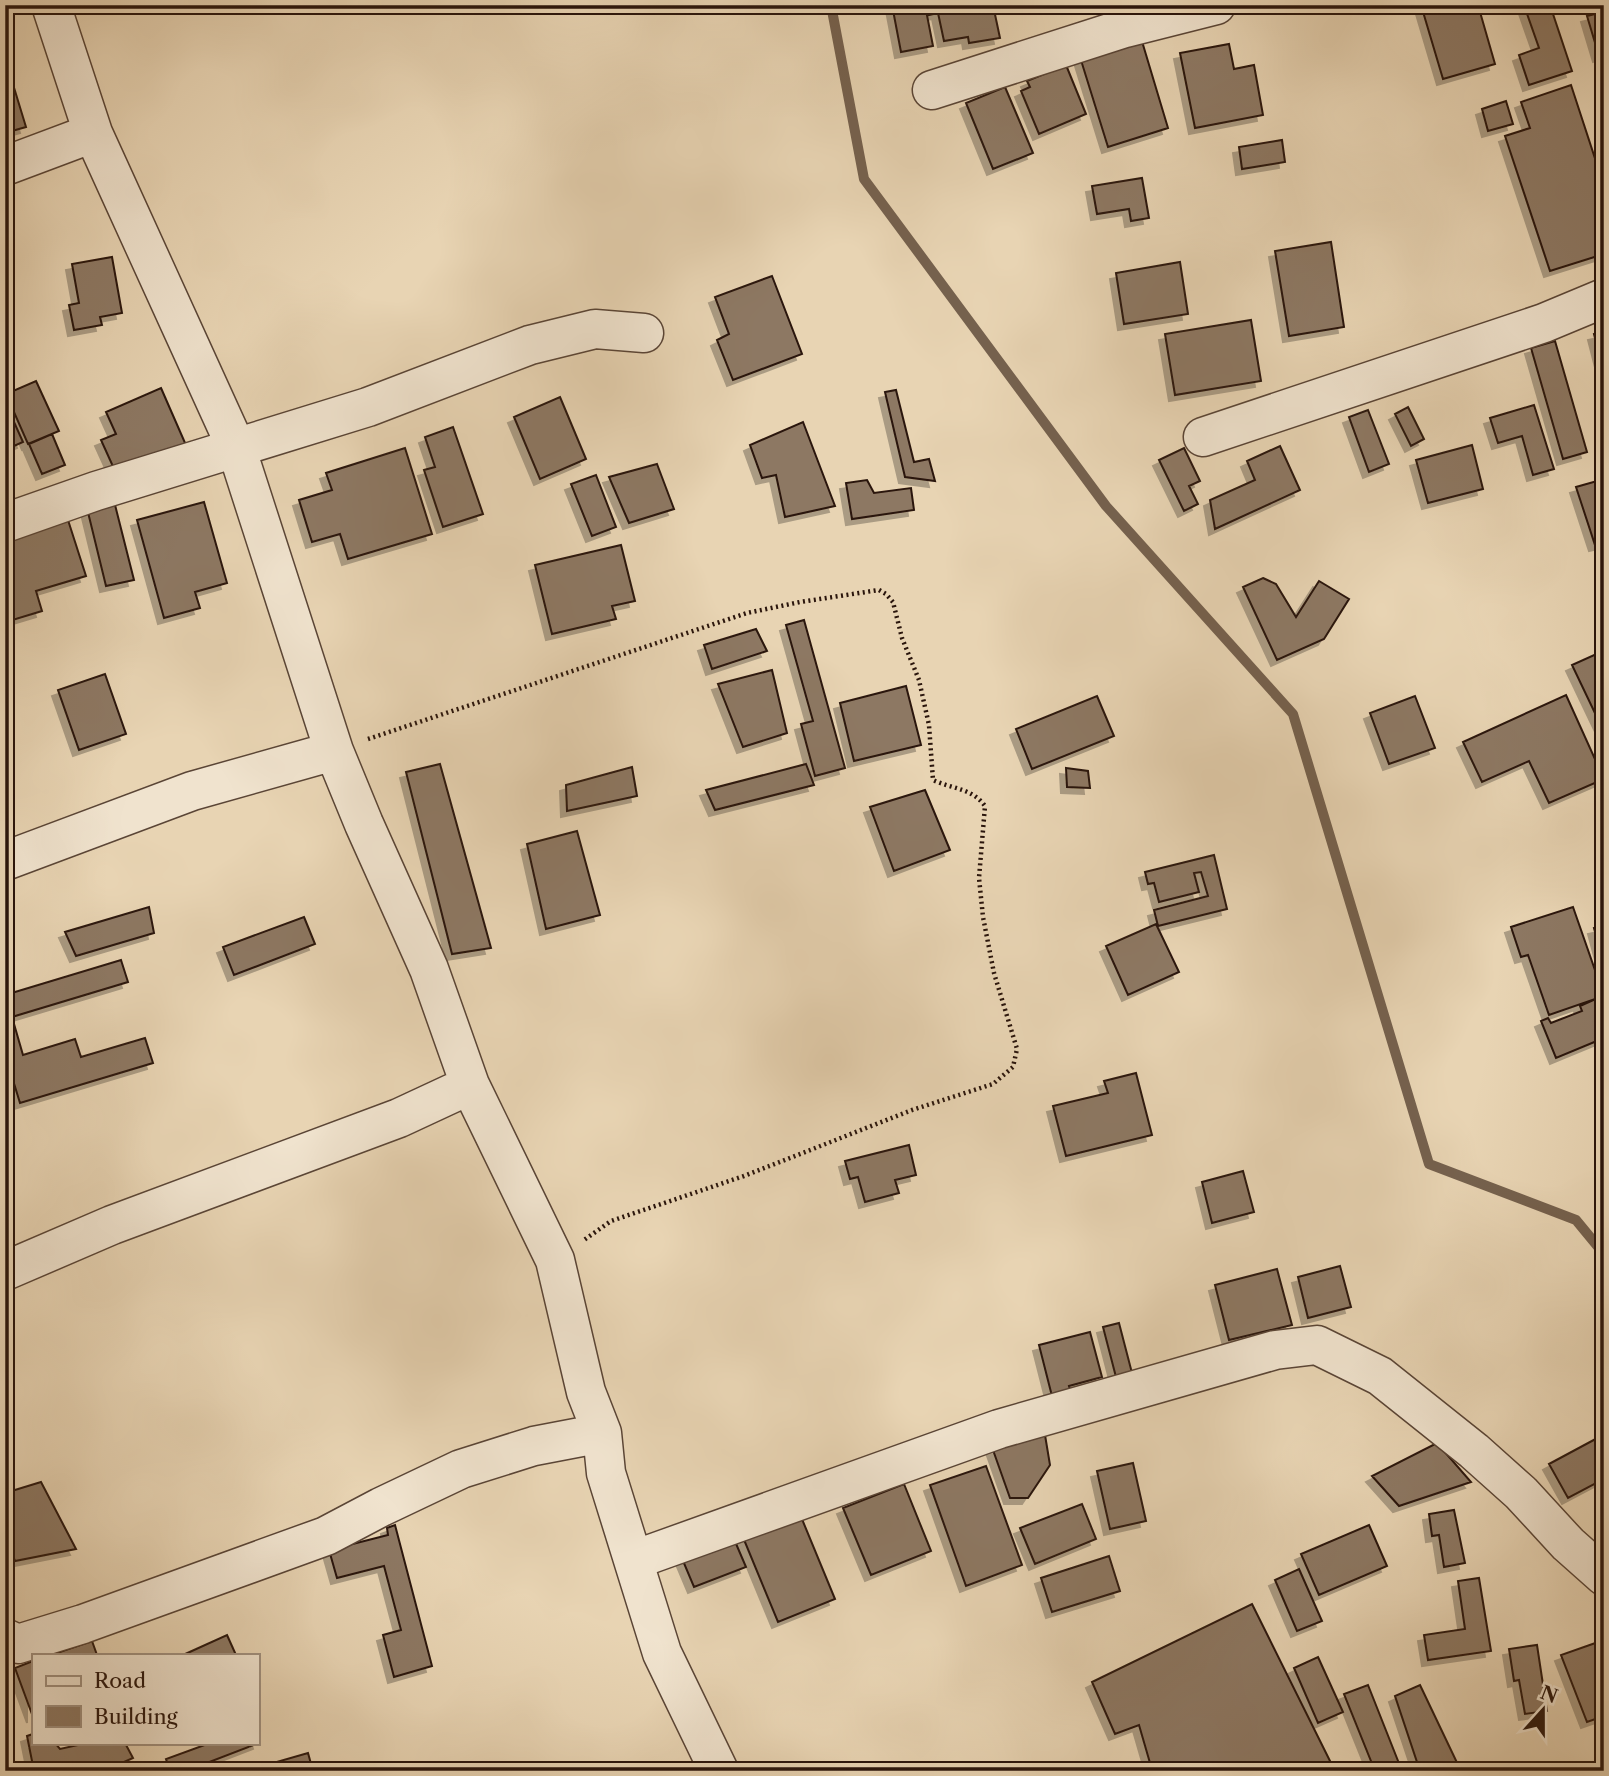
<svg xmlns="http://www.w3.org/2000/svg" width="1609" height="1776" font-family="'Libre Caslon Text',serif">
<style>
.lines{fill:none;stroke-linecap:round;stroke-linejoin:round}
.stream{stroke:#75614e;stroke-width:10}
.building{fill:#8d7863;stroke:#2a150c;stroke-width:2;filter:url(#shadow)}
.minor-casing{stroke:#5a4536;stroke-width:41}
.path{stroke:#2a150c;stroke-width:4.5;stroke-dasharray:2 3.5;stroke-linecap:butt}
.minor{stroke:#f0e3ce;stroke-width:38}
</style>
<defs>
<filter id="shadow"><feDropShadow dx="-6" dy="6" stdDeviation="0" flood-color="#0004"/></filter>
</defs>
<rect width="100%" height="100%" fill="#e8d4b3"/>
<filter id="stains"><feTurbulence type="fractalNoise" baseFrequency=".00286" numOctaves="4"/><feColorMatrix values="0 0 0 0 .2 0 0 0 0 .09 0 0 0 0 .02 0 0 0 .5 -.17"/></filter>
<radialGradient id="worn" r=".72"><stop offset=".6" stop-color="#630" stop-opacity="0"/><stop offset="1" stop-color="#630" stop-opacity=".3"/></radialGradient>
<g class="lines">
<path class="stream" d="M831 5 864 179 1106 506 1293 714 1429 1164 1576 1220 1604 1254"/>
</g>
<path class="building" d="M892 5H925L933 46 901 52Z
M927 5H993L1000 38 969 43 968 37 944 41 938 13 929 15Z
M1421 5H1478L1495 64 1443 79Z
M1532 5H1550L1572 71 1529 85 1519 55 1539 48 1525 8Z
M1597 5H1604V54L1599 56 1587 16 1599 13Z
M1141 38 1168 128 1108 147 1080 57Z
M1229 44 1234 69 1254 65 1263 115 1195 128 1180 53Z
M5 58 26 127 5 133Z
M1066 65 1086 114 1039 134 1021 91 1030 87 1027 81Z
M1571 85 1604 186V254L1550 271 1505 136 1530 128 1521 102Z
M1005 87 1033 153 993 169 966 103Z
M1506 101 1513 124 1488 131 1482 109Z
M1282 140 1285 162 1242 169 1239 147Z
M1142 178 1149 218 1131 221 1129 209 1097 214 1092 186Z
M1331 242 1344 327 1289 336 1275 251Z
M112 257 122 313 100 317 102 325 74 330 69 305 79 303 72 264Z
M1180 262 1188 314 1124 324 1116 273Z
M772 276 802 354 733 380 717 340 729 334 715 297Z
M1251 320 1261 381 1175 395 1165 334Z
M1604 332V373L1594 334Z
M1555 341 1587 452 1563 459 1531 348Z
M36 381 59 431 28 444 6 394Z
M161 388 189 452 120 482 101 440 116 434 106 412Z
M896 390 914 462 929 459 935 481 905 477 885 392Z
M560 397 586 459 540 479 514 417Z
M5 402 23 442 5 450Z
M1534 405 1554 469 1533 475 1522 436 1498 443 1490 418Z
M1408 407 1424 439 1411 446 1395 414Z
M1368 410 1389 464 1369 472 1349 417Z
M803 422 835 506 785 517 776 475 762 478 750 445Z
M453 427 483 514 443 527 424 470 435 467 425 437Z
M52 434 65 465 42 474 29 444Z
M1472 445 1483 489 1428 503 1416 460Z
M1280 446 1300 490 1215 529 1210 500 1255 480 1247 461Z
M405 448 432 534 348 559 340 534 312 542 299 500 332 490 326 473Z
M1184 448 1200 481 1189 486 1198 504 1184 511 1159 460Z
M657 464 674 509 629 523 609 477Z
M596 475 616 527 592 536 571 484Z
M1604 479V543L1595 545 1576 487Z
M867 480 874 493 911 488 914 510 852 519 846 483Z
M112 493 134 580 106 586 85 500Z
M204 502 227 583 195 592 200 608 164 618 137 520Z
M68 520 86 576 36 591 42 611 6 622 5 539Z
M621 545 635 601 612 606 616 619 552 634 535 565Z
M1263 578 1276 584 1296 617 1319 581 1349 599 1324 639 1277 660 1243 587Z
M804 620 845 768 815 776 801 724 813 721 786 625Z
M756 629 767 651 712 669 704 645Z
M1603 651 1604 653V732L1572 665Z
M772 670 787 733 743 747 718 684Z
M105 674 126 734 79 750 58 690Z
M906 686 921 745 854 761 840 703Z
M1566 695 1604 779 1549 803 1529 761 1482 782 1463 742Z
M1097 696 1114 736 1032 769 1016 729Z
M1415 696 1435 748 1389 764 1370 713Z
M440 764 491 948 452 954 406 772Z
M806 764 814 785 715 810 706 790Z
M632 767 637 796 567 811 566 785Z
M1066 768 1088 771 1090 788 1067 787Z
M925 790 950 850 894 871 870 807Z
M577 831 600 915 546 929 527 844Z
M1214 855 1227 909 1158 926 1154 910 1208 896 1201 872 1194 873 1199 892 1159 902 1154 883 1148 884 1145 872Z
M149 907 154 933 76 956 65 932Z
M1573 907 1604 996 1549 1015 1528 955 1521 957 1511 927Z
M304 917 315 944 234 975 223 947Z
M1156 924 1179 972 1128 995 1106 946Z
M1604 926V965L1594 928Z
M121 960 128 982 12 1017 23 1055 75 1039 81 1057 145 1038 153 1063 20 1103 5 1054V995Z
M1600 997 1604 1006V1038L1556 1058 1541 1021 1548 1018 1551 1023 1582 1011 1580 1006Z
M1136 1073 1152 1135 1066 1156 1053 1106 1108 1093 1104 1081Z
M909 1145 916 1175 895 1180 899 1193 865 1202 858 1177 850 1179 845 1161Z
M1243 1171 1254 1212 1212 1223 1202 1182Z
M1340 1266 1351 1307 1308 1318 1298 1277Z
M1277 1269 1292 1325 1229 1340 1215 1285Z
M1119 1323 1132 1373 1116 1377 1103 1327Z
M1090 1332 1102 1377 1069 1386 1072 1396 1053 1400 1039 1345Z
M1045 1435 1050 1465 1028 1498H1010L993 1450Z
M1603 1435 1604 1479 1568 1498 1549 1464Z
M1437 1443 1471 1482 1399 1506 1372 1476Z
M1133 1463 1146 1521 1110 1529 1097 1471Z
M986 1466 1022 1565 966 1586 930 1485Z
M41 1482 76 1549 15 1561 5 1534V1493Z
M904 1484 931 1551 871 1575 843 1508Z
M1082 1504 1096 1539 1035 1564 1020 1528Z
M797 1507 835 1599 778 1622 740 1530Z
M1454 1510 1465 1563 1444 1567 1439 1535 1432 1536 1429 1514Z
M395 1525 432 1666 394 1677 383 1635 401 1630 384 1566 337 1578 329 1550 388 1535 387 1528Z
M1369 1525 1387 1566 1319 1595 1301 1554Z
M734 1539 746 1567 694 1587 678 1549Z
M1109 1556 1120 1591 1052 1612 1041 1578Z
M1299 1569 1322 1621 1297 1631 1275 1580Z
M1479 1578 1491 1651 1428 1660 1424 1635 1465 1629 1458 1581Z
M1252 1604 1335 1771H1136L1150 1763 1139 1725 1115 1734 1092 1682Z
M227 1635 236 1655H183Z
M1604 1640V1716L1587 1722 1561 1655Z
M92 1641 97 1655H51Z
M1537 1645 1547 1711 1525 1714 1519 1680 1514 1681 1509 1649Z
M1318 1657 1343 1712 1318 1723 1294 1668Z
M33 1661V1717L15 1668Z
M1368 1685 1402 1771H1375L1344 1694Z
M1420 1685 1461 1771H1420L1395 1696Z
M33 1734V1743H55L60 1749 87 1743H125L133 1758 104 1771H34L27 1736Z
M257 1737 259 1743 186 1771H170L166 1759 210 1743H257Z
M308 1753 313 1771H245Z"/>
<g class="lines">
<defs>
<path id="minor" d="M51 5 93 133 236 447 334 751 364 824 429 969 470 1085 555 1260 586 1392 602 1433 606 1473 662 1653 719 1771
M932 90 1125 28 1216 5
M5 166 93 133
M1203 437 1544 323 1604 298
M5 523 96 491 368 407 530 345 595 329 644 333
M5 861 192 791 334 751
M5 1271 112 1225 399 1118 470 1085
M634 1560 999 1429 1275 1350 1317 1345 1380 1376 1474 1451 1521 1493 1568 1544 1604 1576
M5 1638 18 1644 83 1624 326 1536 381 1507 461 1469 534 1446 602 1433"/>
</defs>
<use href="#minor" class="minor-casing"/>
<path class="path" d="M368 739 747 613 800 602 879 590 886 594 893 602 902 638 919 680 929 725 933 780C952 789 972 788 985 806L979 878 983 917 994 973 1017 1049 1013 1067 993 1084 912 1110 744 1176 611 1221 584 1240"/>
<use href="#minor" class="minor"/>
</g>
<rect width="1609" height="1776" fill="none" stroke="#e8d4b3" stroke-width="28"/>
<rect x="7" y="7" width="1595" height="1762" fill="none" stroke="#2a150c" stroke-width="3.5"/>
<rect x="14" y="14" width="1581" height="1748" fill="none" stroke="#2a150c" stroke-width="2"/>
<rect x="32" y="1654" width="228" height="91" fill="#f0e3ce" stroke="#a19180" stroke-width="2"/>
<rect x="46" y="1676" width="35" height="10" fill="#f0e3ce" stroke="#a19180" stroke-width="2"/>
<text x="94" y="1688" font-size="21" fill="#2a150c">Road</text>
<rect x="46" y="1706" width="35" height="21" fill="#8d7863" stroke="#a19180" stroke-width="2"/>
<text x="94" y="1724" font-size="21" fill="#2a150c">Building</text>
<g transform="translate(1543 1710) rotate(21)" stroke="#f0e3ce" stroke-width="5" paint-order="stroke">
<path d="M0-5L12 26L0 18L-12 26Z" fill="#2a150c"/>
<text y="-10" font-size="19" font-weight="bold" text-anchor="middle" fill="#2a150c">N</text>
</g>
<rect width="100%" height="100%" filter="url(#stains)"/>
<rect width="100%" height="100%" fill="url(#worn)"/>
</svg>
